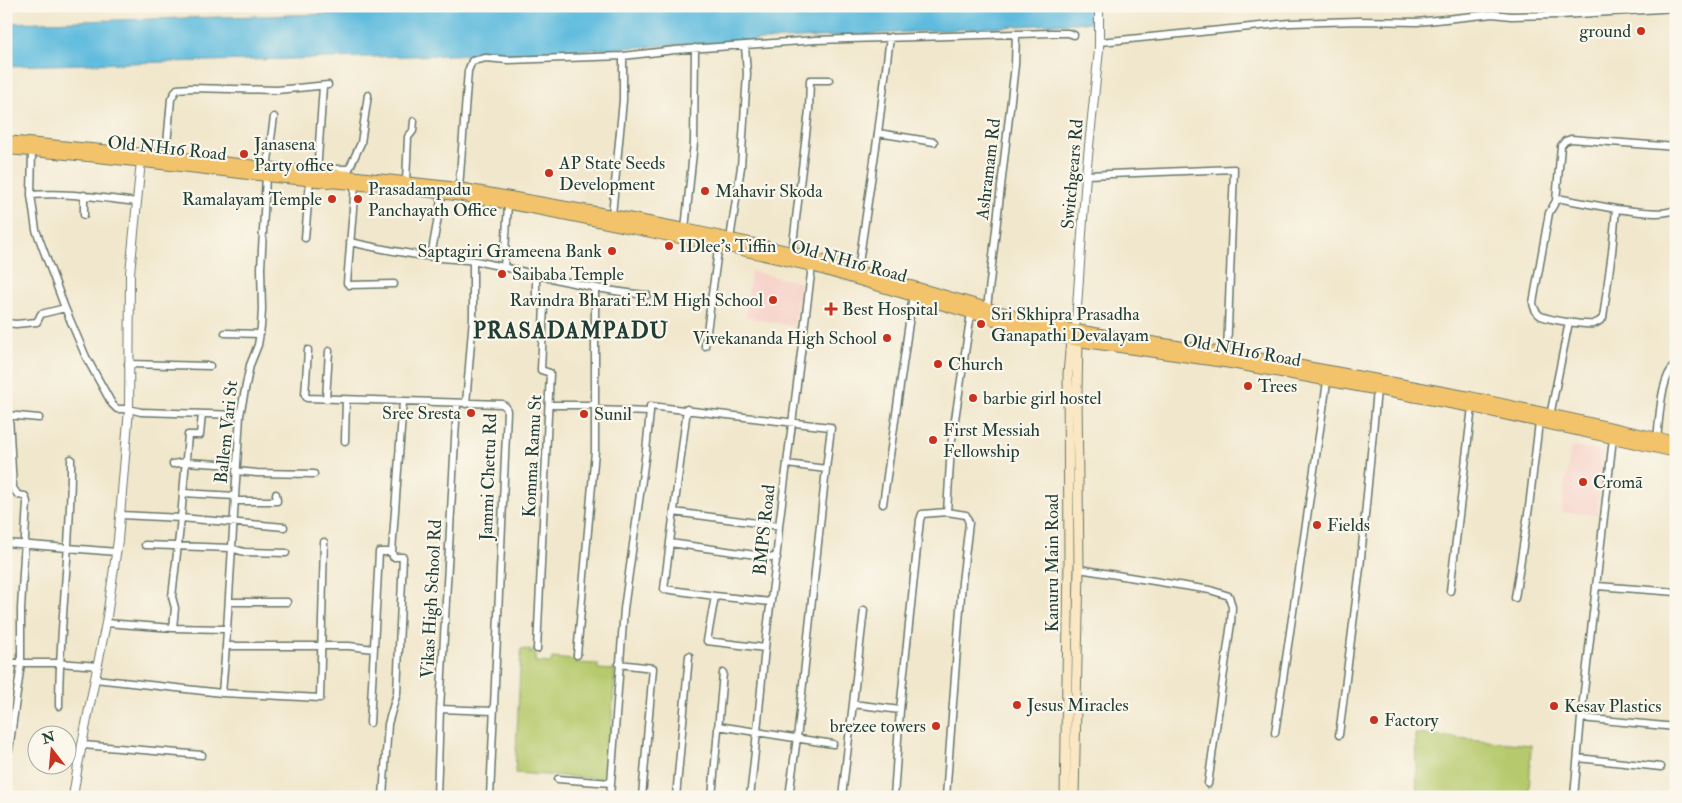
<svg xmlns="http://www.w3.org/2000/svg" width="1682" height="803" font-family="'IM FELL Double Pica',serif">
<style>
.built{fill:#f7d1c9}
.green{fill:#b6c96c;stroke:#6a8350}
.water{fill:#60bcde;stroke:#407c89}
.lines{fill:none;stroke-linecap:round;stroke-linejoin:round}
.minor-casing{stroke:#687869;stroke-width:9}
.tertiary-casing{stroke:#687869;stroke-width:10}
.secondary-casing{stroke:#687869;stroke-width:11}
.primary-casing{stroke:#687869;stroke-width:12}
.minor{stroke:#fff;stroke-width:6}
.tertiary{stroke:#fff;stroke-width:8}
.secondary{stroke:#fae7c3;stroke-width:9}
.primary{stroke:#f2c36a;stroke-width:10}
.poi-dot{fill:#c8321e;stroke:#fbf7ec;stroke-width:2}
.labels{text-anchor:middle;stroke-width:4.5;stroke-linejoin:round;paint-order:stroke}
.poi-label{font-size:18px;fill:#1f3d34;stroke:#fbf7ec;text-anchor:start}
.street-label{font-size:18px;fill:#1f3d34;stroke:#fbf7ec}
.district-label{font-size:22px;font-weight:bold;letter-spacing:1px;fill:#1f3d34;stroke:#fbf7ec}
</style>
<rect width="100%" height="100%" fill="#fbf7ec"/>
<filter id="ink" filterUnits="userSpaceOnUse"><feTurbulence type="fractalNoise" baseFrequency=".02" numOctaves="2"/><feDisplacementMap in="SourceGraphic" scale="10" xChannelSelector="R" yChannelSelector="G"/><feConvolveMatrix kernelMatrix="1 2 1 2 8 2 1 2 1" color-interpolation-filters="sRGB"/></filter>
<filter id="wash" filterUnits="userSpaceOnUse"><feTurbulence type="fractalNoise" baseFrequency=".0096" numOctaves="4" result="noise"/><feDisplacementMap in="SourceGraphic" scale="20" xChannelSelector="R" yChannelSelector="G"/><feGaussianBlur stdDeviation="1.12" result="paint"/><feColorMatrix in="noise" values="0 0 0 0 0 0 0 0 0 0 0 0 0 0 0 0 0 1.4 0 .05"/><feComposite in="paint" operator="in"/></filter>
<g filter="url(#wash)">
<rect width="100%" height="100%" fill="#f1e7cc"/>
<path class="built" d="M751 271 800 283 794 326 746 317Z
M1571 447 1604 451 1597 515 1561 512Z"/>
<path class="green" d="M521 649 530 650V654L532 653 533 649H536L535 662 551 663 552 658 573 660 574 657H577L576 663 598 664V669L615 670 608 779 515 773Z
M1415 734 1531 745 1529 797H1417Z"/>
<path class="water" d="M462 6H1093L1092 22 529 53 6 66V23L331 14Z"/>
</g>
<g filter="url(#ink)">
<g class="lines">
<defs>
<path id="minor" d="M1100 42 1290 23 1358 21 1417 22 1493 14 1511 16 1561 15 1676 8
M878 133 934 142
M32 151 31 195 36 230 65 308 86 357 112 404 117 409H129L141 412 240 415
M166 156 171 99 177 89 190 88 277 90 328 85
M267 168 274 117
M317 173 323 86
M331 174 332 169H349L361 143 368 95
M1086 175 1234 169 1227 354
M406 182 408 137 413 131 414 121
M355 184 347 283 349 285 394 284
M459 188 468 71 472 61 486 58 508 60 623 56 675 50 816 40 1051 33H1068L1074 35
M31 195C67 192 101 198 137 202
M84 195V215
M1556 201 1562 199 1616 209 1612 252 1603 318C1600 321 1598 323 1593 324 1583 325 1550 320 1541 316 1536 313 1534 309 1533 303L1549 213 1556 201 1561 146 1565 141 1571 139 1676 147
M1616 209C1629 210 1668 218 1676 208
M612 215 623 100V56
M685 229 694 143 695 48
M305 238 310 180
M730 239 741 167 747 74 745 45
M350 242C377 248 405 254 433 257 446 259 461 259 475 261 532 272 588 290 647 295
M792 252 809 110 810 80H829
M431 257 442 194
M504 268 508 204
M858 270 878 133 890 37
M536 276V298L538 300 542 302 544 305 541 370 550 373 537 649
M987 308 1015 65 1016 34
M6 323 16 324 37 322 41 314 65 308
M225 333 260 334
M705 346 719 243
M308 350 305 395 307 398 502 404 506 407 507 411 490 797
M128 364 210 366
M326 399 329 351
M466 404 473 317V261
M549 405H595
M687 409 664 589 715 596 771 602
M595 410 650 412V406L830 427 831 428 826 469
M6 415 39 418
M9 416 13 488 18 495 25 496 27 502 21 609V664L9 750
M1550 416 1569 322
M1657 438C1660 417 1660 378 1676 364
M345 441 346 400
M173 464 185 462 236 465
M787 464 826 469 798 730 789 797
M236 471 257 473 314 474
M183 493 235 496
M235 501H277L276 494
M883 504 913 295
M674 512 779 526
M121 515 181 518 284 527
M6 543 117 552
M670 543 777 558
M145 545 231 548 244 552 286 553
M392 552 403 402
M1079 569 1210 590 1229 596 1232 607 1231 623 1208 784
M1597 586 1676 592
M1450 591 1472 407
M715 596 707 641 765 648
M1515 598 1529 507 1539 422
M229 602H287
M106 623 173 628 226 629
M173 628 175 608 172 597 181 518 188 435H200L202 414
M226 646H349L374 649
M577 655 595 451V288
M6 663H59L98 666
M619 664 653 668 642 797
M95 679 222 693 320 698 324 542
M222 693 226 646 240 415 250 365 258 345 261 327 262 309 261 268 266 176
M853 704 900 710
M59 706C59 623 72 541 71 459
M440 709 493 711
M1581 718 1676 727
M370 723 379 552H392
M718 726 833 744
M1275 733 1327 382
M1339 735 1360 568 1377 390
M83 745 202 755
M1578 758 1661 767
M558 779 611 783
M383 797 388 724 397 693 403 557H393L392 552
M437 797 440 709 457 403
M610 797 624 609 646 451 650 412
M676 797 689 656
M712 797 723 673
M750 797C756 747 760 698 765 648 769 607 777 567 779 526L812 266
M842 797 864 610
M894 797 900 710 920 520 922 514 947 512 951 446 971 313
M946 797 962 582 969 523 966 515 947 512
M1574 797 1581 718 1613 438"/>
<path id="tertiary" d="M1076 322 1086 175 1099 50V6
M73 797 78 765 106 623 118 540 129 409 130 273 141 161"/>
<path id="secondary" d="M1065 797 1069 562 1068 374 1072 329
M1074 797 1079 569 1077 393 1078 341 1080 331"/>
<path id="primary" d="M6 141 166 156 459 188 612 215 685 229 792 252 1047 325 1118 337 1269 360 1470 397 1676 442
M6 149C93 155 179 166 266 176 331 183 397 187 462 196 548 209 633 229 718 246L733 248 812 266 1035 332 1078 341 1231 363 1472 407 1676 452"/>
</defs>
<use href="#minor" class="minor-casing"/>
<use href="#tertiary" class="tertiary-casing"/>
<use href="#secondary" class="secondary-casing"/>
<use href="#primary" class="primary-casing"/>
<use href="#minor" class="minor"/>
<use href="#tertiary" class="tertiary"/>
<use href="#secondary" class="secondary"/>
<use href="#primary" class="primary"/>
</g>
</g>
<g class="poi-dot">
<circle cx="1641" cy="31" r="5"/>
<circle cx="244" cy="154" r="5"/>
<circle cx="549" cy="173" r="5"/>
<circle cx="705" cy="191" r="5"/>
<circle cx="332" cy="199" r="5"/>
<circle cx="358" cy="199" r="5"/>
<circle cx="669" cy="246" r="5"/>
<circle cx="612" cy="251" r="5"/>
<circle cx="502" cy="274" r="5"/>
<circle cx="773" cy="300" r="5"/>
<path d="M828.5 301.5h5v5h5v5h-5v5h-5v-5h-5v-5h5z"/>
<circle cx="981" cy="324" r="5"/>
<circle cx="887" cy="338" r="5"/>
<circle cx="938" cy="364" r="5"/>
<circle cx="1248" cy="386" r="5"/>
<circle cx="973" cy="398" r="5"/>
<circle cx="471" cy="413" r="5"/>
<circle cx="584" cy="414" r="5"/>
<circle cx="933" cy="440" r="5"/>
<circle cx="1583" cy="482" r="5"/>
<circle cx="1317" cy="525" r="5"/>
<circle cx="1017" cy="705" r="5"/>
<circle cx="1554" cy="706" r="5"/>
<circle cx="1374" cy="720" r="5"/>
<circle cx="936" cy="726" r="5"/>
</g>
<g class="labels">
<g class="poi-label">
<text x="1631" y="37" text-anchor="end">ground</text>
<text x="254" y="150">Janasena<tspan x="254" dy="21">Party office</tspan></text>
<text x="559" y="169">AP State Seeds<tspan x="559" dy="21">Development</tspan></text>
<text x="368" y="195">Prasadampadu<tspan x="368" dy="21">Panchayath Office</tspan></text>
<text x="715" y="197">Mahavir Skoda</text>
<text x="322" y="205" text-anchor="end">Ramalayam Temple</text>
<text x="679" y="252">IDlee's Tiffin</text>
<text x="602" y="257" text-anchor="end">Saptagiri Grameena Bank</text>
<text x="512" y="280">Saibaba Temple</text>
<text x="763" y="306" text-anchor="end">Ravindra Bharati E.M High School</text>
<text x="842" y="315">Best Hospital</text>
<text x="991" y="320">Sri Skhipra Prasadha<tspan x="991" dy="21">Ganapathi Devalayam</tspan></text>
<text x="877" y="344" text-anchor="end">Vivekananda High School</text>
<text x="948" y="370">Church</text>
<text x="1258" y="392">Trees</text>
<text x="983" y="404">barbie girl hostel</text>
<text x="461" y="419" text-anchor="end">Sree Sresta</text>
<text x="594" y="420">Sunil</text>
<text x="943" y="436">First Messiah<tspan x="943" dy="21">Fellowship</tspan></text>
<text x="1593" y="488">Cromā</text>
<text x="1327" y="531">Fields</text>
<text x="1027" y="711">Jesus Miracles</text>
<text x="1564" y="712">Kesav Plastics</text>
<text x="1384" y="726">Factory</text>
<text x="926" y="732" text-anchor="end">brezee towers</text>
</g>
<g class="street-label">
<text transform="translate(167 148) rotate(6)" y="6">Old NH16 Road</text>
<text transform="translate(988 169) rotate(-83)" y="6">Ashramam Rd</text>
<text transform="translate(1072 174) rotate(-85)" y="6">Switchgears Rd</text>
<text transform="translate(849 261) rotate(15)" y="6">Old NH16 Road</text>
<text transform="translate(1242 350) rotate(10)" y="6">Old NH16 Road</text>
<text transform="translate(226 432) rotate(-84)" y="6">Ballem Vari St</text>
<text transform="translate(532 456) rotate(-87)" y="6">Komma Ramu St</text>
<text transform="translate(488 477) rotate(-88)" y="6">Jammi Chettu Rd</text>
<text transform="translate(764 530) rotate(-84)" y="6">BMPS Road</text>
<text transform="translate(1052 563) rotate(-90)" y="6">Kanuru Main Road</text>
<text transform="translate(431 599) rotate(-87)" y="6">Vikas High School Rd</text>
</g>
<g class="district-label">
<text x="571" y="338">PRASADAMPADU</text>
</g>
</g>
<rect width="1682" height="803" fill="none" stroke="#fbf7ec" stroke-width="25"/>
<g transform="translate(52 750) rotate(344)"><circle r="24" fill="#fbf7ec" stroke="#a3ada2"/>
<path d="M0-4L9 19L0 12L-9 19Z" fill="#c8321e"/>
<text y="-8" font-size="14" font-weight="bold" text-anchor="middle" fill="#1f3d34">N</text>
</g>
</svg>
